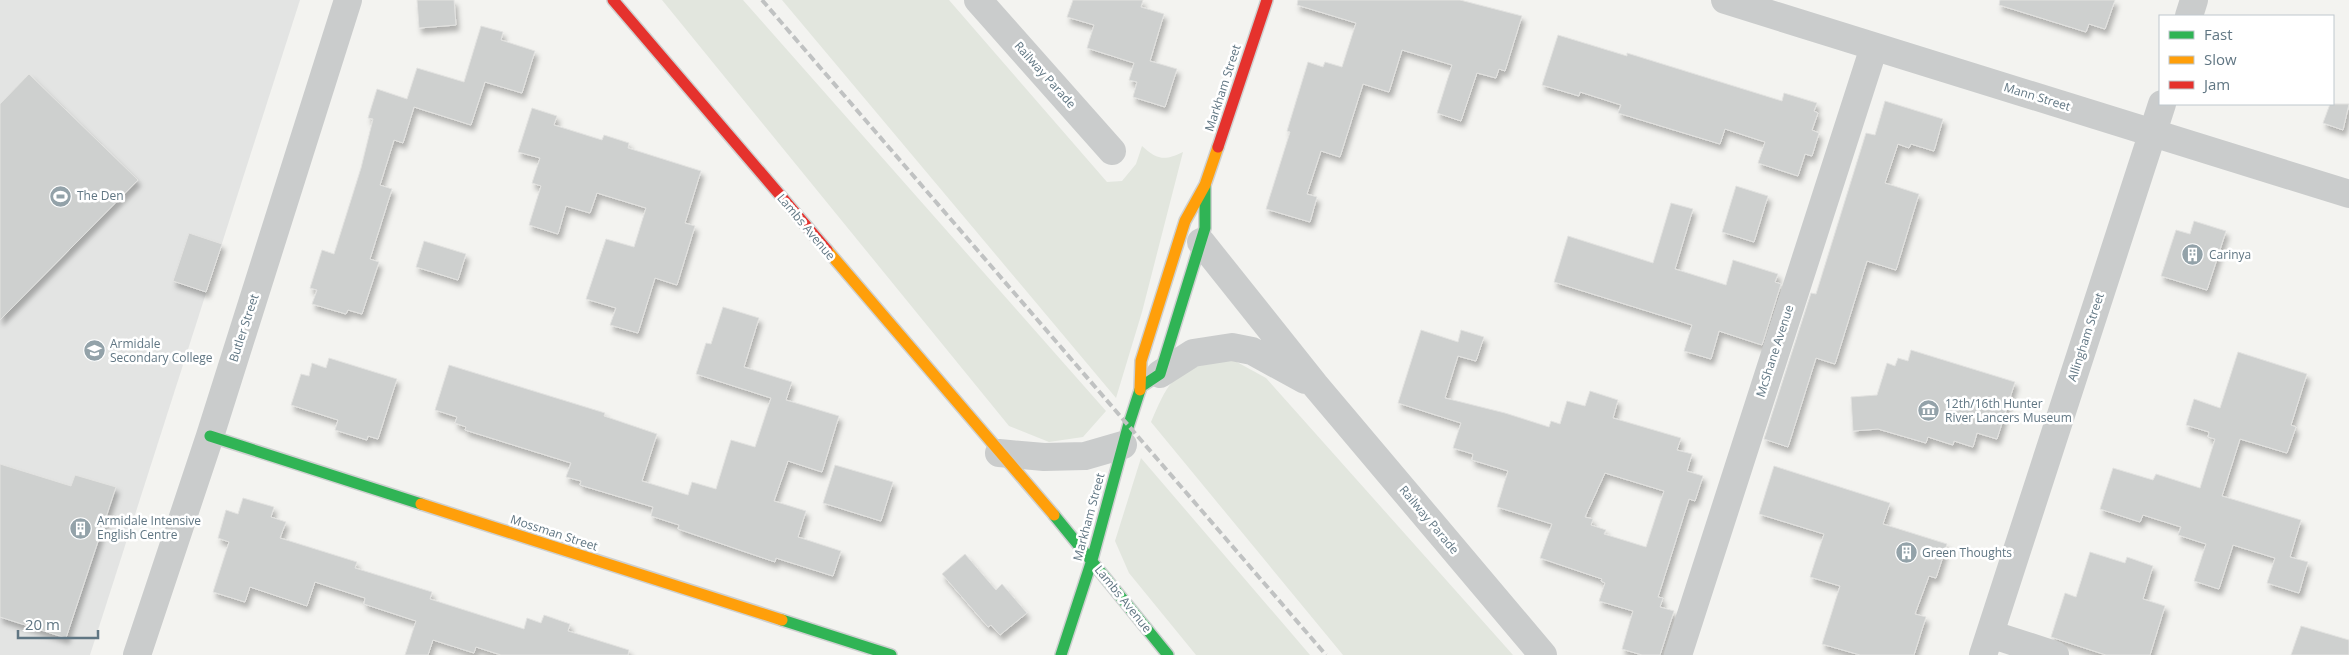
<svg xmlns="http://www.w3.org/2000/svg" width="2349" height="655" font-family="'Open Sans',sans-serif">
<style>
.built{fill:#e3e4e3}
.green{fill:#e2e6de}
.building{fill:#ced0cf;stroke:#e2e2e0;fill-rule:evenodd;filter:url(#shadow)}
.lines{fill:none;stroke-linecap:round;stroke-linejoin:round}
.fast-casing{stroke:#ced0d0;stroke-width:14}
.slow-casing{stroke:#ced0d0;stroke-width:14}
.jam-casing{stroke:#ced0d0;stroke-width:14}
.street{stroke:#cacccc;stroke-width:28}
.fast{stroke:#30b455;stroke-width:11}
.slow{stroke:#ff9f0a;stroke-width:11}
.jam{stroke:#e5322d;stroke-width:11}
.rail{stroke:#c0c2c2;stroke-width:4;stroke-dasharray:8 4;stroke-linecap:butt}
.labels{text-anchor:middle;stroke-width:5;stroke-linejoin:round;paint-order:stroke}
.street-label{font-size:12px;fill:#607683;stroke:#fff}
.poi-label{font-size:12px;fill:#607683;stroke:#fff;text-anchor:start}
</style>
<defs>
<filter id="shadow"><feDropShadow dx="3" dy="5.5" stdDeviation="2.5" flood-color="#0004"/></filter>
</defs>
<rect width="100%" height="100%" fill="#f3f3f0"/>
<path class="built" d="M0 0H300L90 655H0Z"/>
<path class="green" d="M662 0H743L1106 411 1083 437 1049 442 1009 426Z
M782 0H949L1107 182 1122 181 1136 164 1142 146C1157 160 1165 161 1183 152L1142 312 1116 398Z
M1210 360 1235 361 1266 378 1513 655H1343L1151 422C1167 386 1171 373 1210 360Z
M1141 458 1310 655H1196L1129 573 1115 541Z"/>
<path class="building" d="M417 0H454L456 25 419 28Z
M1073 0H1143L1141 7 1164 14 1150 61 1177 69 1165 107 1133 97 1137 82 1129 80 1134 63 1087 48 1094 25 1067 17Z
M1298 0H1460L1522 16 1505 71 1499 69 1496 78 1477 73 1461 121 1437 113 1452 65 1402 50 1389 92 1363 84 1340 157 1321 151 1307 194 1317 197 1310 222 1266 209 1290 132 1287 131 1308 62 1323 67 1325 62 1342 67 1356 23 1297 5Z
M2000 0H2115L2105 29 2089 24 2086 32 1999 5Z
M481 26 503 32 501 40 535 51 522 93 485 82 471 125 414 107 403 143 394 140 380 185 392 189 370 259 379 262 362 314 348 310 346 314 312 304 317 290 310 288 322 250 334 254 361 168 373 119 368 118 377 89 407 99 417 68 464 82Z
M1558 35 1627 56V53L1782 101 1784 93 1817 103 1814 111 1818 113 1812 130 1819 133 1812 156 1805 154 1798 176 1758 163 1765 142 1725 129 1720 144 1618 113 1621 105 1580 92 1579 96 1542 85Z
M29 74 138 180 0 320V104Z
M1885 101 1943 119 1934 151 1911 144 1909 148 1898 144 1885 183 1919 194 1896 270 1867 261 1835 364 1816 358 1788 447 1764 439 1811 293 1816 294 1866 133 1875 135Z
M2330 104H2349L2343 130 2323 123Z
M532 108 557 116 554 125 602 140 604 135 629 143 628 148 701 171 685 223 695 226 677 285 655 278 638 333 610 325 616 308 586 299 606 239 634 247 646 208 597 193 590 213 566 206 558 234 529 225 541 186 532 183 540 158 518 152Z
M1736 186 1768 196 1754 242 1722 232Z
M1671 203 1693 209 1675 269 1726 285 1733 260 1778 274 1775 282 1781 284 1762 345 1719 331 1711 359 1684 351 1692 325 1554 282 1568 236 1653 263Z
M2194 221 2226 231 2207 290 2161 276 2176 230 2190 234Z
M189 233 222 244 206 292 173 281Z
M424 241 466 254 458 280 416 267Z
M723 307 759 318 744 367 792 382 786 400 839 416 822 472 788 461 774 501 806 511 798 537 841 551 833 576 776 558 775 562 678 529 679 525 651 516 653 507 580 485 581 481 566 477 571 463 465 430 466 427 455 423 457 417 435 410 449 365 605 413 604 416 657 434 642 481 688 495 692 482 716 489 731 440 755 447 771 398 696 374 706 343 711 344Z
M1421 330 1458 342 1461 330 1484 337 1476 361 1458 356 1445 398 1505 413 1549 427 1551 421 1560 424 1567 401 1585 406 1590 391 1618 400 1613 418 1681 438 1677 450 1692 454 1687 471 1703 476 1695 501 1689 499 1658 597 1663 598 1660 607 1674 611 1660 655H1642L1622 649 1633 611 1599 601 1605 583 1601 581 1602 579 1540 558 1552 524 1497 507 1508 471 1472 460 1473 454 1453 448 1461 423 1398 403ZM1605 473 1664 491 1646 547 1604 534 1606 530 1591 525 1593 519 1585 517Z
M1911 350 2015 382 1997 439 1977 433 1973 447 1954 441 1953 445 1928 437 1926 443 1878 429 1853 431 1851 397 1877 395 1887 363 1895 366 1898 358 1908 361Z
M2238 352 2307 374 2291 425 2296 427 2287 453 2240 439 2222 496 2301 520 2290 557 2308 562 2299 593 2267 583 2275 558 2233 545 2219 589 2194 581 2206 544 2178 535 2181 527 2143 515 2140 522 2100 509 2113 468 2153 480 2156 474 2200 488 2215 439 2208 437 2209 432 2186 425 2194 399 2220 408Z
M329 358 397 379 378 439 368 436 367 440 335 430 338 420 291 405 301 374 309 376 312 363 326 368Z
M0 464 71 486 75 475 116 487 66 638 0 617Z
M835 465 893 482 881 521 823 503Z
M1774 466 1890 503 1883 524 1947 544 1936 578 1929 576 1915 614 1926 617 1914 655H1860L1822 644 1840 586 1810 577 1824 534 1759 514Z
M243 498 274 507 271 517 286 522 280 538 357 562 355 568 432 592 430 599 524 629 527 618 541 623 544 615 570 624 568 631 629 650 628 655H501L476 647 474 653 433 640 428 655H405L416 621 364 604 365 598 315 582 307 606 250 587 245 602 213 592 229 542 218 538 226 510 238 514Z
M2090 552 2125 563 2127 557 2153 566 2143 599 2165 606 2150 655H2106L2051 637 2065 593 2076 597Z
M965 554 996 590 1002 584 1027 613 1000 635 991 625 988 627 942 574Z
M2301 626 2349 640V655H2291Z"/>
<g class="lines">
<defs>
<path id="fast" d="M1142 386 1160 374 1205 228V186
M210 436 421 504
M1054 515 1168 655
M782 620 891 655
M1061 655 1092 560 1128 427 1140 390"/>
<path id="slow" d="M827 250 1054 515
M1140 390 1141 361 1185 221 1205 185 1218 147
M421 504 782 620"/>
<path id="jam" d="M613 0 827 250
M1218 147 1267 0"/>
</defs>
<use href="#fast" class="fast-casing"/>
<use href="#slow" class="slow-casing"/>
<use href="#jam" class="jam-casing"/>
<path class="street" d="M978 0 1112 151
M1725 0 2349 194
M2189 16 2194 0
M1201 242 1315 385 1543 655
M1160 374 1193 353 1232 347 1252 351 1305 380
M999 453 1044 457 1085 456 1123 445
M1990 634 2055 655
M137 655 210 436 348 0
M1678 655 1874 47
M1983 655 2162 104"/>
<use href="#fast" class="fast"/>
<use href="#slow" class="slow"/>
<use href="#jam" class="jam"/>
<path class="rail" d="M762 0 1326 655"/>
</g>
<defs>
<symbol id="stadium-disc" viewBox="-11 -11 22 22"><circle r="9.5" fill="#93a2a9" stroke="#fff"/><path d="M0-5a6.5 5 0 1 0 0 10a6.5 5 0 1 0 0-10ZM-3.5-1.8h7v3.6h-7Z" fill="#fff"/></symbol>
<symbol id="building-disc" viewBox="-11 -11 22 22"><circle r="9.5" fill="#93a2a9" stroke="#fff"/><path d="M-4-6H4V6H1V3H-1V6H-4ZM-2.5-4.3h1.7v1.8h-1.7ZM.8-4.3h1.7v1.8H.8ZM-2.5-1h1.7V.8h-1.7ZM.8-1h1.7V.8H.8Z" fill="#fff"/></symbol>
<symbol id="school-disc" viewBox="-11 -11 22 22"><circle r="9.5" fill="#93a2a9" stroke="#fff"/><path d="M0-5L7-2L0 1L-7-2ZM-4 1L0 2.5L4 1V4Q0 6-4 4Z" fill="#fff"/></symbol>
<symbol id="museum-disc" viewBox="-11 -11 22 22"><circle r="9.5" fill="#93a2a9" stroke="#fff"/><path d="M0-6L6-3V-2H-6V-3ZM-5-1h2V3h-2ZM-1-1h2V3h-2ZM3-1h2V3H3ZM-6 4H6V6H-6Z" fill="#fff"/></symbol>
</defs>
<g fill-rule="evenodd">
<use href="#stadium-disc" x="48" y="184" width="25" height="25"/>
<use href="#building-disc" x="2180" y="242" width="25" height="25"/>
<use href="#school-disc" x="82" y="338" width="25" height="25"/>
<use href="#museum-disc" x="1916" y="398" width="25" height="25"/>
<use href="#building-disc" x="68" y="516" width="25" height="25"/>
<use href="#building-disc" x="1894" y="540" width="25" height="25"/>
</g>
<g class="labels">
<g class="street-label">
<text transform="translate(1045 75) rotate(48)" y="4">Railway Parade</text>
<text transform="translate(1223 88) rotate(-72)" y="4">Markham Street</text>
<text transform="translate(2037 97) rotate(17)" y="4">Mann Street</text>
<text transform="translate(806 227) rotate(50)" y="4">Lambs Avenue</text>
<text transform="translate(244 328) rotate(-72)" y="4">Butler Street</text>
<text transform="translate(2086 337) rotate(-72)" y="4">Allingham Street</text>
<text transform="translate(1775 351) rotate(-72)" y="4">McShane Avenue</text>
<text transform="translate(1089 517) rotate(-75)" y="4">Markham Street</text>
<text transform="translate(1429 520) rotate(50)" y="4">Railway Parade</text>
<text transform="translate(554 533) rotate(18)" y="4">Mossman Street</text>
<text transform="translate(1123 599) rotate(51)" y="4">Lambs Avenue</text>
</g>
<g class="poi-label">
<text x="77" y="200">The Den</text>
<text x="2209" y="259">Carinya</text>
<text x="110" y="348">Armidale<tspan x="110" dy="14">Secondary College</tspan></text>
<text x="1945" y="408">12th/16th Hunter<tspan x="1945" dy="14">River Lancers Museum</tspan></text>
<text x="97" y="525">Armidale Intensive<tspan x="97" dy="14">English Centre</tspan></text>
<text x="1922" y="557">Green Thoughts</text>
</g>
</g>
<rect x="2159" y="15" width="175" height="90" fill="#ffffff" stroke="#bfc8cd"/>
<rect x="2169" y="31" width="25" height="8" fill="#30b455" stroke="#bfc8cd"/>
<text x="2204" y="40" font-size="15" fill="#607683">Fast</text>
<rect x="2169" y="56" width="25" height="8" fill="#ff9f0a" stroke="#bfc8cd"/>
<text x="2204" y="65" font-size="15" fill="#607683">Slow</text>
<rect x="2169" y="81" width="25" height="8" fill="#e5322d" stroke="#bfc8cd"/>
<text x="2204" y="90" font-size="15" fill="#607683">Jam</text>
<path d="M18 630v8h80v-8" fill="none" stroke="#607683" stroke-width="2.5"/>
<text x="25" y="630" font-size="15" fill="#607683" stroke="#ffffff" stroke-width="4" paint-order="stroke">20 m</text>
</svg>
